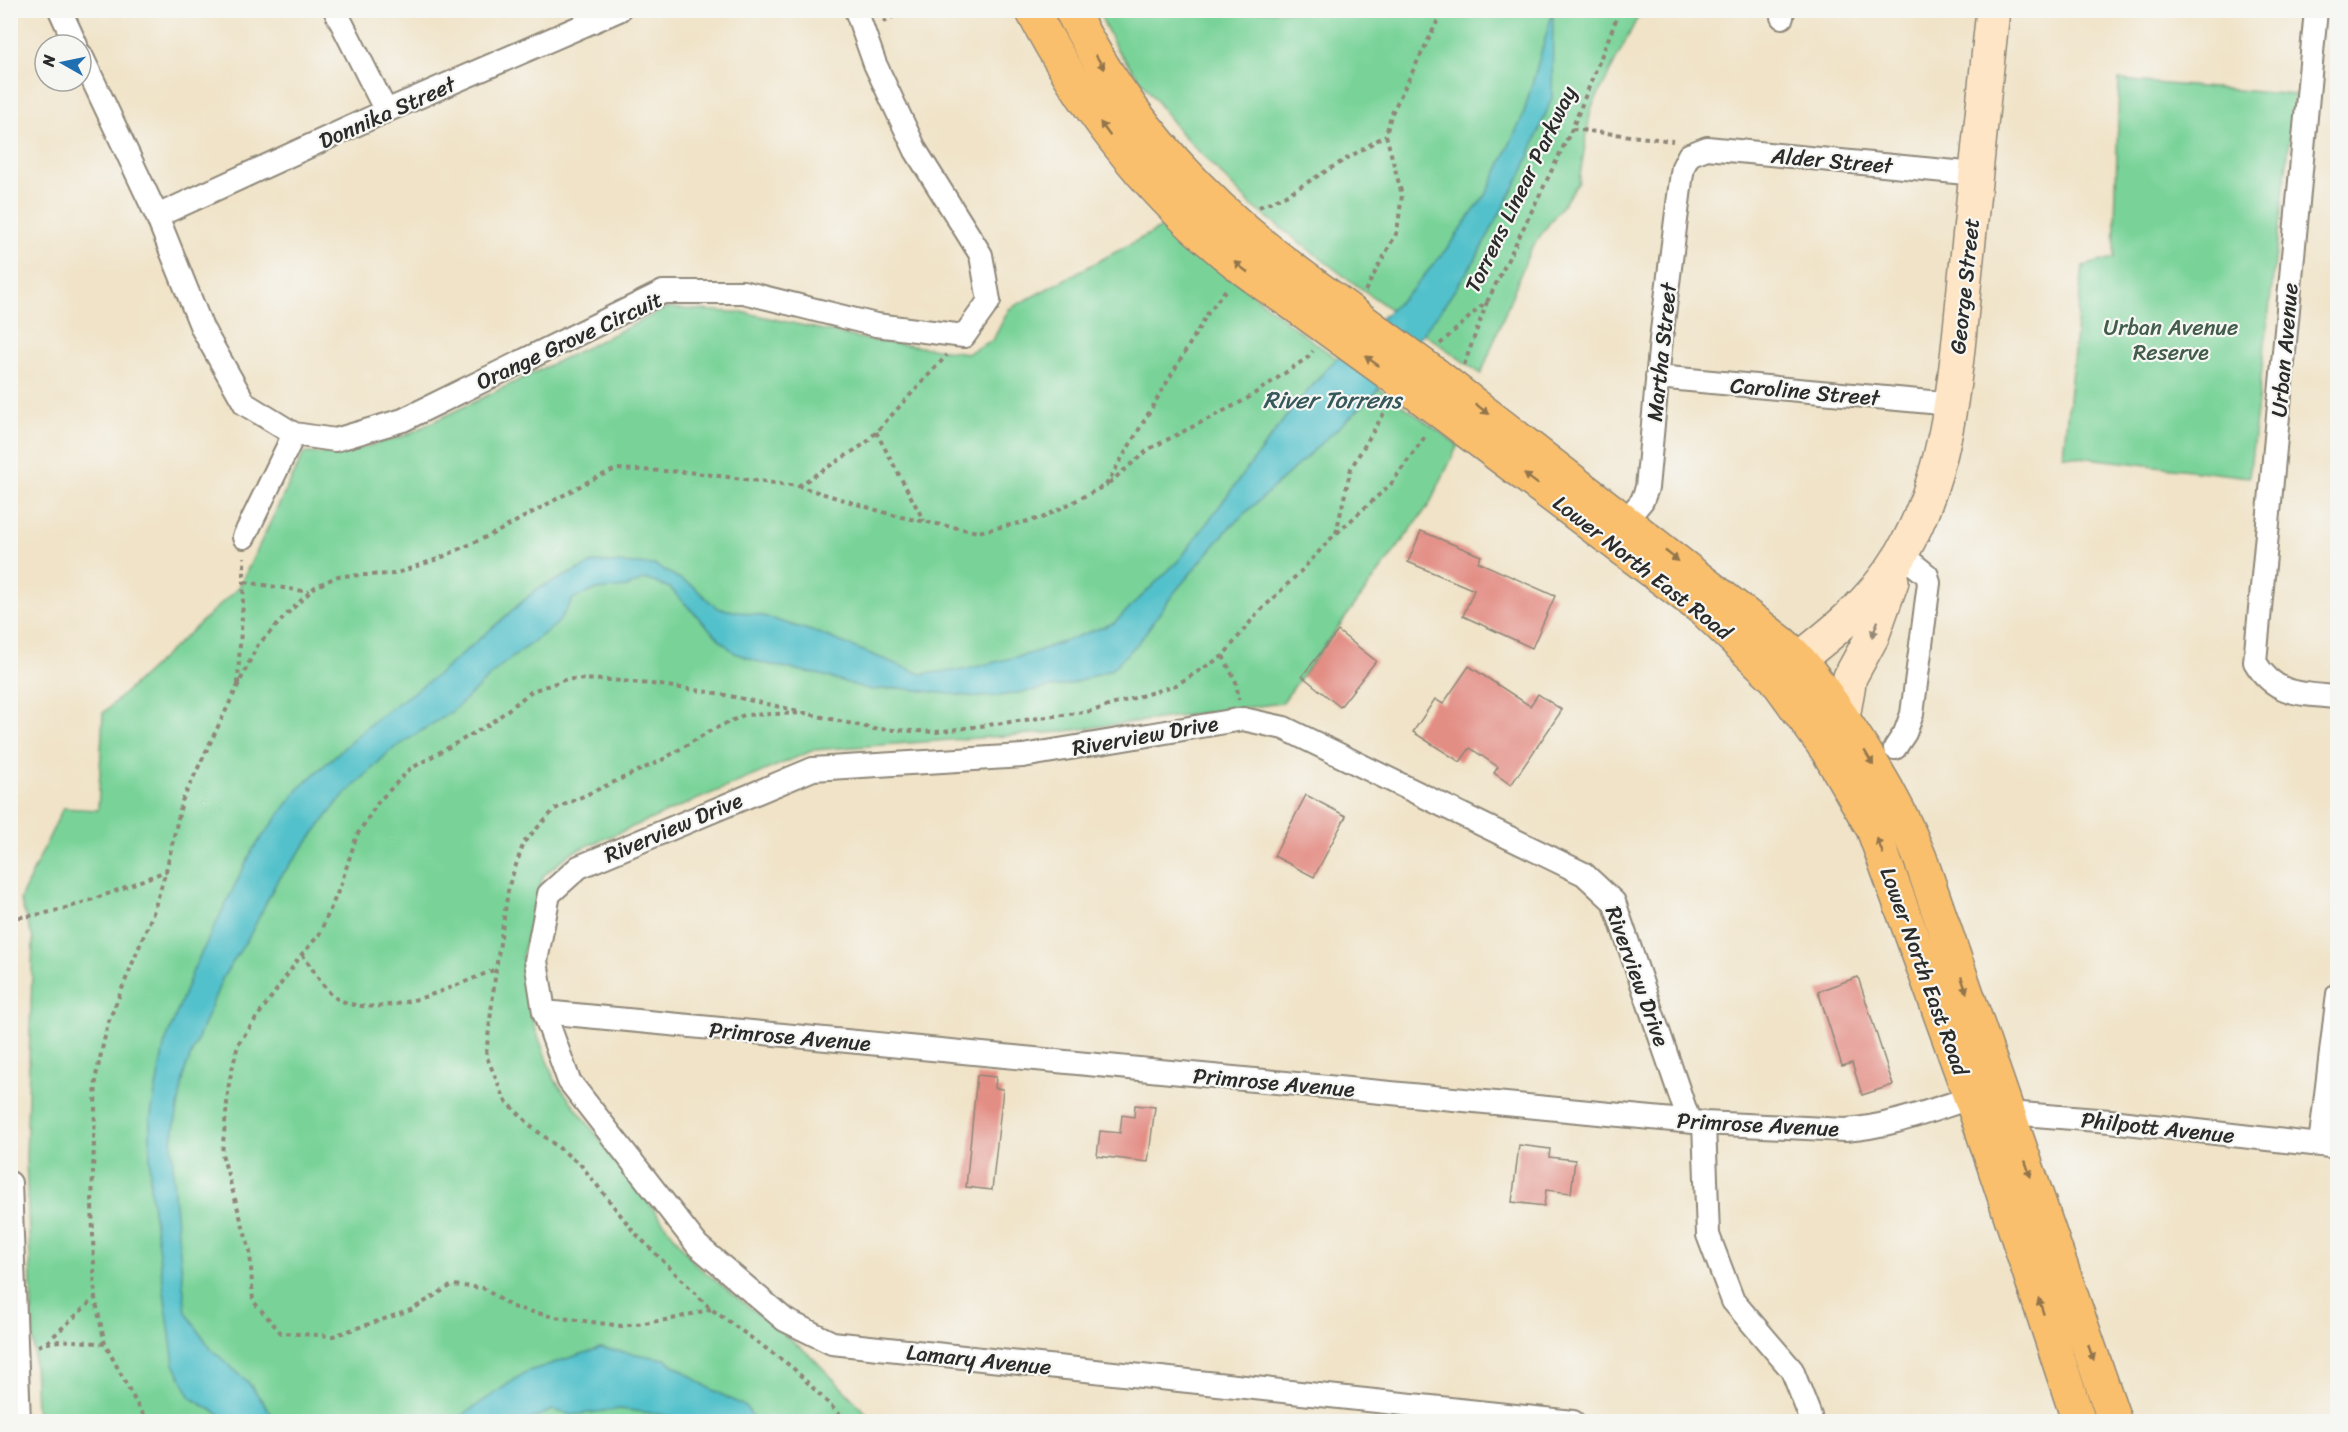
<svg xmlns="http://www.w3.org/2000/svg" width="2348" height="1432" font-family="Sriracha,sans-serif">
<style>
.green{fill:#79d399;stroke:#527f62;stroke-width:1.5}
.water{fill:#53c1cb;stroke:#3f767b;stroke-width:1.5}
.building{fill:#e38e85}
.lines{fill:none;stroke-linecap:round;stroke-linejoin:round}
.street-casing{stroke:#8e8779;stroke-width:26}
.secondary-casing{stroke:#8e8779;stroke-width:36}
.primary-casing{stroke:#8e8779;stroke-width:36}
.path{stroke:#8e8779;stroke-width:4;stroke-dasharray:4.5 4.5;stroke-linecap:butt}
.street{stroke:#fff;stroke-width:22}
.secondary{stroke:#fde5c5;stroke-width:33}
.primary{stroke:#f9bf6d;stroke-width:33}
.primary-bridge-casing{stroke:#8e8779;stroke-width:36;stroke-linecap:butt}
.primary-bridge{stroke:#f9bf6d;stroke-width:33}
.oneway{fill:#92754c}
.oneway2{fill:#948878}
.labels{text-anchor:middle;stroke-width:4.5;stroke-linejoin:round;paint-order:stroke}
.street-label{font-size:22px;fill:#2b2b2b;stroke:#f6f6f2}
.park-label{font-size:22px;fill:#425d4c;stroke:#f6f6f2}
.water-label{font-size:24px;font-style:italic;fill:#37585b;stroke:#f6f6f2}
</style>
<rect width="100%" height="100%" fill="#f6f6f2"/>
<filter id="ink" filterUnits="userSpaceOnUse"><feTurbulence type="fractalNoise" baseFrequency=".0167" numOctaves="2"/><feDisplacementMap in="SourceGraphic" scale="12" xChannelSelector="R" yChannelSelector="G"/><feConvolveMatrix kernelMatrix="1 2 1 2 8 2 1 2 1" color-interpolation-filters="sRGB"/></filter>
<filter id="wash" filterUnits="userSpaceOnUse"><feTurbulence type="fractalNoise" baseFrequency=".008" numOctaves="4" result="noise"/><feDisplacementMap in="SourceGraphic" scale="24" xChannelSelector="R" yChannelSelector="G"/><feGaussianBlur stdDeviation="1.35" result="paint"/><feColorMatrix in="noise" values="0 0 0 0 0 0 0 0 0 0 0 0 0 0 0 0 0 1.4 0 .05"/><feComposite in="paint" operator="in"/></filter>
<g filter="url(#wash)">
<rect width="100%" height="100%" fill="#f0e3c7"/>
<path class="green" d="M1098 11H1641L1591 109 1579 182 1530 250 1481 374 1341 274 1251 205 1180 132 1116 48Z
M2119 80 2295 95 2249 477 2063 455 2083 266 2114 258Z
M1166 225 1300 332 1458 445 1429 505 1282 703 1058 732 814 750 571 853 543 876 522 957 530 1014 554 1079 696 1265 811 1356 874 1421H40L36 1409 26 1158 33 939 20 899 63 808 98 810 103 713 239 587 304 453 341 454 404 436 667 308 747 313 868 340 968 353 993 340 1009 309Z"/>
<path class="water" d="M1553 11 1552 98 1524 169 1475 260 1441 310 1372 397 1229 528 1174 593 1138 643 1112 669 1071 684 999 696 977 697 899 688 871 690 821 675 762 663 735 653 721 641 670 588 645 579 627 587 595 590 574 598 557 624 501 666 454 710 390 751 338 802 276 883 250 935 223 977 185 1070 172 1140 174 1195 186 1312 211 1349 248 1382 277 1421H230L191 1398 174 1364 150 1188V1120L164 1046 194 968 253 849 301 786 376 719 440 673 537 589 595 562 655 565 693 586 717 608 763 616 821 634 921 674 963 670 1032 653 1114 623 1180 559 1285 418 1328 367 1412 290 1448 247 1488 191 1523 116Z
M600 1348 665 1359 709 1388 746 1407 756 1421H687L659 1414 620 1409 572 1415 553 1410 527 1421H454L526 1372Z"/>
<g id="blocks">
<path class="building" d="M1421 531 1481 556 1478 562 1555 596 1532 648 1463 616 1474 590 1408 562Z
M1338 631 1376 661 1340 707 1302 676Z
M1469 666 1530 706 1538 694 1562 710 1511 785 1494 773 1498 767 1470 748 1460 762 1413 732 1435 699 1443 704Z
M1306 795 1346 816 1314 877 1274 856Z
M1858 977 1893 1085 1862 1095 1852 1063 1842 1066 1818 991Z
M977 1075 996 1077 995 1088 1003 1089 992 1190 966 1187Z
M1135 1105 1155 1107 1148 1162 1097 1156 1100 1131 1120 1133 1122 1115 1134 1117Z
M1519 1145 1550 1149 1549 1157 1575 1160 1571 1193 1546 1190 1544 1206 1512 1202Z"/>
</g>
</g>
<g filter="url(#ink)">
<use href="#blocks" fill-opacity="0" stroke="#8e8779" stroke-width="1.5"/>
<g class="lines">
<defs>
<path id="street" d="M60 10 76 45
M335 10 386 111
M2316 10 2255 662C2275 696 2302 694 2338 697
M1782 17 1783 10
M81 55 157 216 202 328 245 404 294 434 335 440 403 420 663 292H743L876 325 964 336 989 301 981 255 916 151 875 64 856 10
M157 216 386 111 619 10
M1657 377 1952 404
M1617 531 1642 501 1647 488 1661 339 1681 180 1683 167 1689 155 1707 148 1976 174
M244 537 294 434
M1895 748 1905 733 1912 714 1929 583 1927 575 1901 554
M544 1012 1704 1123 1845 1130C1893 1127 1938 1107 1984 1094
M1997 1118 2009 1113 2110 1121 2338 1147
M1704 1123 1708 1235 1733 1301 1792 1370 1810 1416V1422
M2320 1145 2338 994
M10 1183 19 1422
M1573 1422 832 1343 785 1320 698 1246 569 1081 544 1012 536 961 549 894 579 867 813 769 1023 756 1243 719 1284 728 1584 874 1614 902 1689 1121"/>
<path id="secondary" d="M1777 676C1824 640 1871 605 1902 553 1952 467 1956 364 1966 268 1975 182 1984 96 1993 10
M1843 718 1850 677 1872 637 1892 581"/>
<path id="primary" d="M1032 10C1093 127 1178 229 1289 301
M1071 10C1129 124 1210 210 1313 284
M1435 374 1782 643C1803 661 1818 683 1834 706 1868 754 1898 803 1920 858L2115 1422
M1420 396 1704 610 1775 678 1827 750 1873 829 1980 1124 2079 1422"/>
</defs>
<use href="#street" class="street-casing"/>
<use href="#secondary" class="secondary-casing"/>
<use href="#primary" class="primary-casing"/>
<path class="path" d="M883 22 906 10
M1572 129 1673 141
M1259 207 1288 194 1386 135
M1365 291 1397 232 1402 195 1386 135 1391 115 1443 10
M1440 344 1488 300 1572 129 1620 10
M1464 365 1487 302
M876 432 924 521
M1109 483 1149 449 1245 400 1307 358 1313 351
M798 486 866 443 947 355
M1337 533 1391 484 1426 435
M245 582 309 592
M1223 656 1236 682 1239 700
M238 684C239 641 245 600 244 557
M10 918C64 915 116 890 166 871
M302 954C309 963 327 994 336 998 379 1023 454 986 496 969
M711 1309 672 1319 622 1326 554 1317 512 1307 483 1288 452 1285 411 1310 333 1336 281 1333 253 1301 250 1251 222 1154 229 1083 238 1044 302 954 319 935 340 887 357 835 379 801 410 769 490 724 532 691 567 679 611 680 660 685 716 693 799 711
M47 1342 95 1298
M38 1346C59 1337 84 1342 105 1344
M150 1422 140 1410 105 1344 95 1298 92 1204 96 1076 108 1023 153 913 166 871 182 801 257 646 291 610 315 587 338 576 394 574 440 558 497 532 591 480 616 469 688 472 798 486 896 516 978 532 1042 518 1106 485 1208 313 1227 288
M847 1422 792 1367 711 1309 634 1232 581 1165 532 1127 505 1100 486 1055 496 969 509 885 524 842 555 809 662 760 710 731 744 715 805 713 874 729 936 732 1092 711 1176 685 1223 656 1255 616 1301 571 1336 533 1351 468 1389 405"/>
<use href="#street" class="street"/>
<use href="#secondary" class="secondary"/>
<use href="#primary" class="primary"/>
<defs>
<path id="primary-bridge" d="M1313 284 1435 374
M1289 301 1420 396"/>
</defs>
<use href="#primary-bridge" class="primary-bridge-casing"/>
<use href="#primary-bridge" class="primary-bridge"/>
</g>
<defs><path id="oneway-solid" d="M-6-.8H1V-3.2L6.5 0L1 3.2V.8H-6Z" transform="scale(1.5)"/></defs>
<g class="oneway">
<use href="#oneway-solid" transform="translate(1100 62) rotate(58)"/>
<use href="#oneway-solid" transform="translate(1105 129) rotate(-126)"/>
<use href="#oneway-solid" transform="translate(1241 267) rotate(-142)"/>
<use href="#oneway-solid" transform="translate(1372 361) rotate(-144)"/>
<use href="#oneway-solid" transform="translate(1482 409) rotate(38)"/>
<use href="#oneway-solid" transform="translate(1531 479) rotate(-143)"/>
<use href="#oneway-solid" transform="translate(1672 556) rotate(38)"/>
<use href="#oneway-solid" transform="translate(1869 758) rotate(59)"/>
<use href="#oneway-solid" transform="translate(1880 846) rotate(-111)"/>
<use href="#oneway-solid" transform="translate(1964 985) rotate(71)"/>
<use href="#oneway-solid" transform="translate(2028 1169) rotate(71)"/>
<use href="#oneway-solid" transform="translate(2041 1306) rotate(-108)"/>
<use href="#oneway-solid" transform="translate(2091 1353) rotate(71)"/>
</g>
<use class="oneway2" href="#oneway-solid" transform="translate(1875 629) rotate(110)"/>
</g>
<g class="labels">
<g class="street-label">
<text transform="translate(387 112) rotate(-24)" y="8">Donnika Street</text>
<text transform="translate(1832 160) rotate(5)" y="8">Alder Street</text>
<text transform="translate(1520 189) rotate(-64)" y="8">Torrens Linear Parkway</text>
<text transform="translate(1964 286) rotate(-84)" y="8">George Street</text>
<text transform="translate(569 340) rotate(-25)" y="8">Orange Grove Circuit</text>
<text transform="translate(2284 350) rotate(-85)" y="8">Urban Avenue</text>
<text transform="translate(1661 352) rotate(-84)" y="8">Martha Street</text>
<text transform="translate(1805 391) rotate(5)" y="8">Caroline Street</text>
<text transform="translate(1643 567) rotate(38)" y="8">Lower North East Road</text>
<text transform="translate(1145 735) rotate(-10)" y="8">Riverview Drive</text>
<text transform="translate(673 827) rotate(-23)" y="8">Riverview Drive</text>
<text transform="translate(1925 971) rotate(70)" y="8">Lower North East Road</text>
<text transform="translate(1638 976) rotate(70)" y="8">Riverview Drive</text>
<text transform="translate(790 1036) rotate(5)" y="8">Primrose Avenue</text>
<text transform="translate(1274 1082) rotate(5)" y="8">Primrose Avenue</text>
<text transform="translate(1758 1124) rotate(3)" y="8">Primrose Avenue</text>
<text transform="translate(2158 1127) rotate(6)" y="8">Philpott Avenue</text>
<text transform="translate(979 1359) rotate(6)" y="8">Lamary Avenue</text>
</g>
<g class="park-label">
<text x="2171" y="335">Urban Avenue<tspan x="2171" dy="25">Reserve</tspan></text>
</g>
<g class="water-label">
<text x="1332" y="408">River Torrens</text>
</g>
</g>
<rect width="2348" height="1432" fill="none" stroke="#f6f6f2" stroke-width="36"/>
<g transform="translate(63 63) rotate(279)"><circle r="28" fill="#f6f6f2" stroke="#a5a5a2" stroke-width="1.5"/>
<path d="M0-4.5L10 22L0 15L-10 22Z" fill="#1f6fb2"/>
<text y="-9" font-size="16" font-weight="bold" text-anchor="middle" fill="#2b2b2b">N</text>
</g>
</svg>
